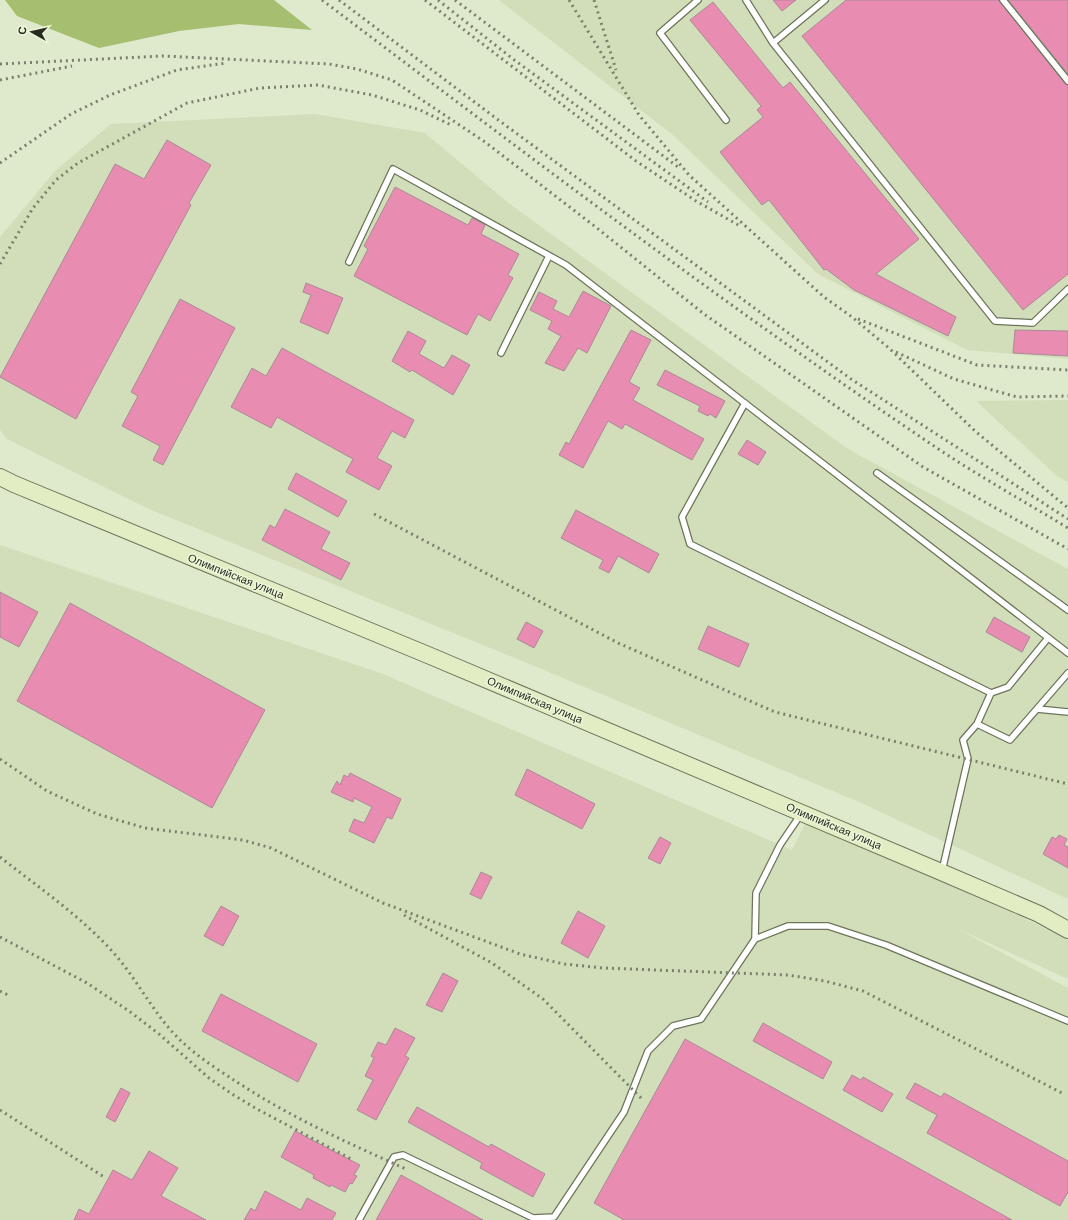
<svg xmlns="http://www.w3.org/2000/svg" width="1068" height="1220" font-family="Arial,sans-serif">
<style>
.built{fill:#d1deb9}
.green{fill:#a6be6f}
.building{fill:#e88db1;stroke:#aa8a95}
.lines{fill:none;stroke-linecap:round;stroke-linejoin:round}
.lane-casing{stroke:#6c755a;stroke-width:8}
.secondary-casing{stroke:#6c755a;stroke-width:18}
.lane{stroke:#fff;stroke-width:5.5}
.secondary{stroke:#e2edc4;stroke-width:16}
.rail{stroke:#7a806c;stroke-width:3;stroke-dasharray:2 4;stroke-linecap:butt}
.labels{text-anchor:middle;stroke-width:3;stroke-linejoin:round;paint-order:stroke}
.street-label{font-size:11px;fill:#282b20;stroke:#ecf7d8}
</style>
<rect width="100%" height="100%" fill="#dfe9cb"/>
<path class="built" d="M499 0H1068V359L967 350 818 274 673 135Z
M315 114 425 133 511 205 848 449 1068 569V899L859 802 537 667 149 509 7 439 0 430V237L55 171 111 124Z
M1068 400V482L1057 476 976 401Z
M0 545 383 674 792 850 806 822 955 884 1068 940V979L954 927 1068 988V1220H0Z"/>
<path class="green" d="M5 0H274L312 30 239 24 179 31 99 48 17 16Z"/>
<path class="building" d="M773 0H796L782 11Z
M846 0H999L1065 84 1068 85V274L1023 310 802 36Z
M1008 0H1068V74Z
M713 2 783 88 790 82 919 239 876 274 956 317 948 336 854 290 826 269 824 270 769 200 762 205 720 152 763 117 757 110 761 106 690 20Z
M167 140 211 165 189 203 191 205 76 419 0 377 115 164 144 179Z
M395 187 468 225 472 218 480 222 485 225 481 234 519 254 508 275 513 278 490 321 478 314 467 335 354 276 368 249 364 246Z
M306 283 343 298 328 334 300 322 311 295 303 292Z
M583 291 611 306 587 353 578 348 564 371 545 363 561 336 548 329 552 321 530 310 539 292 557 301 553 309 569 317Z
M180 299 235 328 163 465 153 460 160 446 122 426 138 396 131 392Z
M631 330 651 340 629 382 640 388 633 400 704 439 692 460 625 424 622 429 608 421 583 468 559 455 566 442 569 444Z
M1015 330 1068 331V356L1013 353Z
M408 331 426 341 419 354 444 368 452 355 470 365 453 395 412 370 410 372 392 361Z
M282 348 414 420 405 438 392 431 377 458 392 466 379 490 346 472 353 459 277 417 271 428 231 407 252 368 266 376Z
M665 370 725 401 716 418 710 414 708 416 698 411 700 406 657 385Z
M747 440 766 452 758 465 738 454Z
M296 473 347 501 338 517 288 489Z
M285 509 330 532 321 549 350 563 341 580 262 540 270 525 275 528Z
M576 510 659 554 649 573 618 556 609 573 599 568 603 560 561 538Z
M0 592 38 612 19 647 0 637Z
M70 603 265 710 212 808 17 701Z
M994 617 1030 637 1022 652 986 632Z
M526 622 543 631 534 648 517 639Z
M708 626 749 644 739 667 698 649Z
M527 769 595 804 582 829 515 795Z
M350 773 401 799 392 819 387 817 374 843 349 831 354 819 364 823 372 807 354 798 353 802 331 792 337 781 340 785 344 775 348 777Z
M1059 835 1067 839 1064 845 1068 847V868L1043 854 1052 837 1056 839Z
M660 837 671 843 660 864 648 858Z
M481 872 492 877 481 899 470 894Z
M221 906 239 916 223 946 204 936Z
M578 911 605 926 588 958 561 943Z
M443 973 458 981 442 1012 426 1005Z
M221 994 317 1044 298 1082 202 1031Z
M763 1023 832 1062 823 1079 753 1041Z
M395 1028 415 1038 405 1056 409 1058 376 1120 357 1110 373 1080 365 1076 374 1058 371 1056 378 1042 386 1045Z
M685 1039 1012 1220H624L594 1203Z
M852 1075 861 1080 863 1077 893 1094 882 1112 843 1090Z
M915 1083 941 1097 944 1093 1068 1161V1192L1060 1206 927 1133 937 1115 906 1098Z
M121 1088 130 1093 115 1122 106 1117Z
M417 1107 489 1147 491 1144 545 1174 533 1197 480 1168 482 1163 408 1122Z
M295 1131 360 1165 354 1175 357 1176 352 1184 350 1183 345 1192 331 1185 330 1187 313 1178 314 1175 281 1157Z
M149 1151 178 1168 161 1196 206 1220H74L79 1209 89 1214 113 1170 132 1180Z
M401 1175 483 1220H376Z
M265 1191 301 1210 307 1198 336 1213 332 1220H244L251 1208 255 1211Z"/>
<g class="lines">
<defs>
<path id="lane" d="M698 0 660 33 726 120
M746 0 773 43 995 321 1033 323 1068 289
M1003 0 1068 81
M773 43 825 0
M349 262 393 169 566 265 1068 653
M501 353 549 256
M745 403 682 517 690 544 991 693 977 724
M877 473 1068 610
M991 693 1008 687 1048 638
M1037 709 1068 712
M942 871 968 759 963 740 977 724 1010 740 1068 673
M755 939 756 893 780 845 801 814
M359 1220 394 1157 403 1155 533 1218 554 1217 624 1112 648 1051 673 1026 701 1019 755 939 788 926H828L886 945 1068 1021"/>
<path id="secondary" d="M0 477 14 484 428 655 934 869 1039 914 1068 930"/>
</defs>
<use href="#lane" class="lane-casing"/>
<use href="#secondary" class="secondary-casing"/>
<use href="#lane" class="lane"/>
<use href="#secondary" class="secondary"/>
<path class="rail" d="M322 0C522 151 723 304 931 444 975 474 1022 500 1068 528
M339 0 501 122 851 379 1068 519
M425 0 636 161 696 201 740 226
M438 0 513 59 708 202
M455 0 678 167
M569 0 639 115 689 175 824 297 852 317 890 349 975 431 1068 508
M594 0 616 70
M0 64 163 56 329 64 357 69 392 80 485 142 597 228 704 314 923 467 1068 549
M0 80 72 66
M0 163 71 114 110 95 177 70 226 63
M0 264 33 208 56 180 78 163 187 103 260 88 318 85 372 95 420 110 451 125
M858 319 977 365 1068 370
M896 352 954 379 1017 397 1068 396
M374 514 618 643 775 712 1068 784
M0 759 47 791 97 814 145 828 243 840 271 848 383 903 520 954 564 964 603 968 788 975 825 981 863 991 1064 1094
M0 857C38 887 78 914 111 950 137 978 153 1014 181 1041 197 1056 218 1070 237 1082 290 1117 348 1143 406 1169
M404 915 492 963 543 999 643 1100
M0 937 87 983 129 1011 159 1034 209 1078 232 1094 257 1109 353 1160
M0 991 10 996
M0 1110 104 1177"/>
</g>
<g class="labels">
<g class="street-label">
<text transform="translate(236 576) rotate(22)" y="4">Олимпийская улица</text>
<text transform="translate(535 700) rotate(23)" y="4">Олимпийская улица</text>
<text transform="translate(834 826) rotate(23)" y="4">Олимпийская улица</text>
</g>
</g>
<g transform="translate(32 32) rotate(278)" stroke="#ecf7d8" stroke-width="3" paint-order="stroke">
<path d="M0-3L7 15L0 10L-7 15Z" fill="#282b20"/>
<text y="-6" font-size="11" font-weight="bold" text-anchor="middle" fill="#282b20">С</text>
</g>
</svg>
